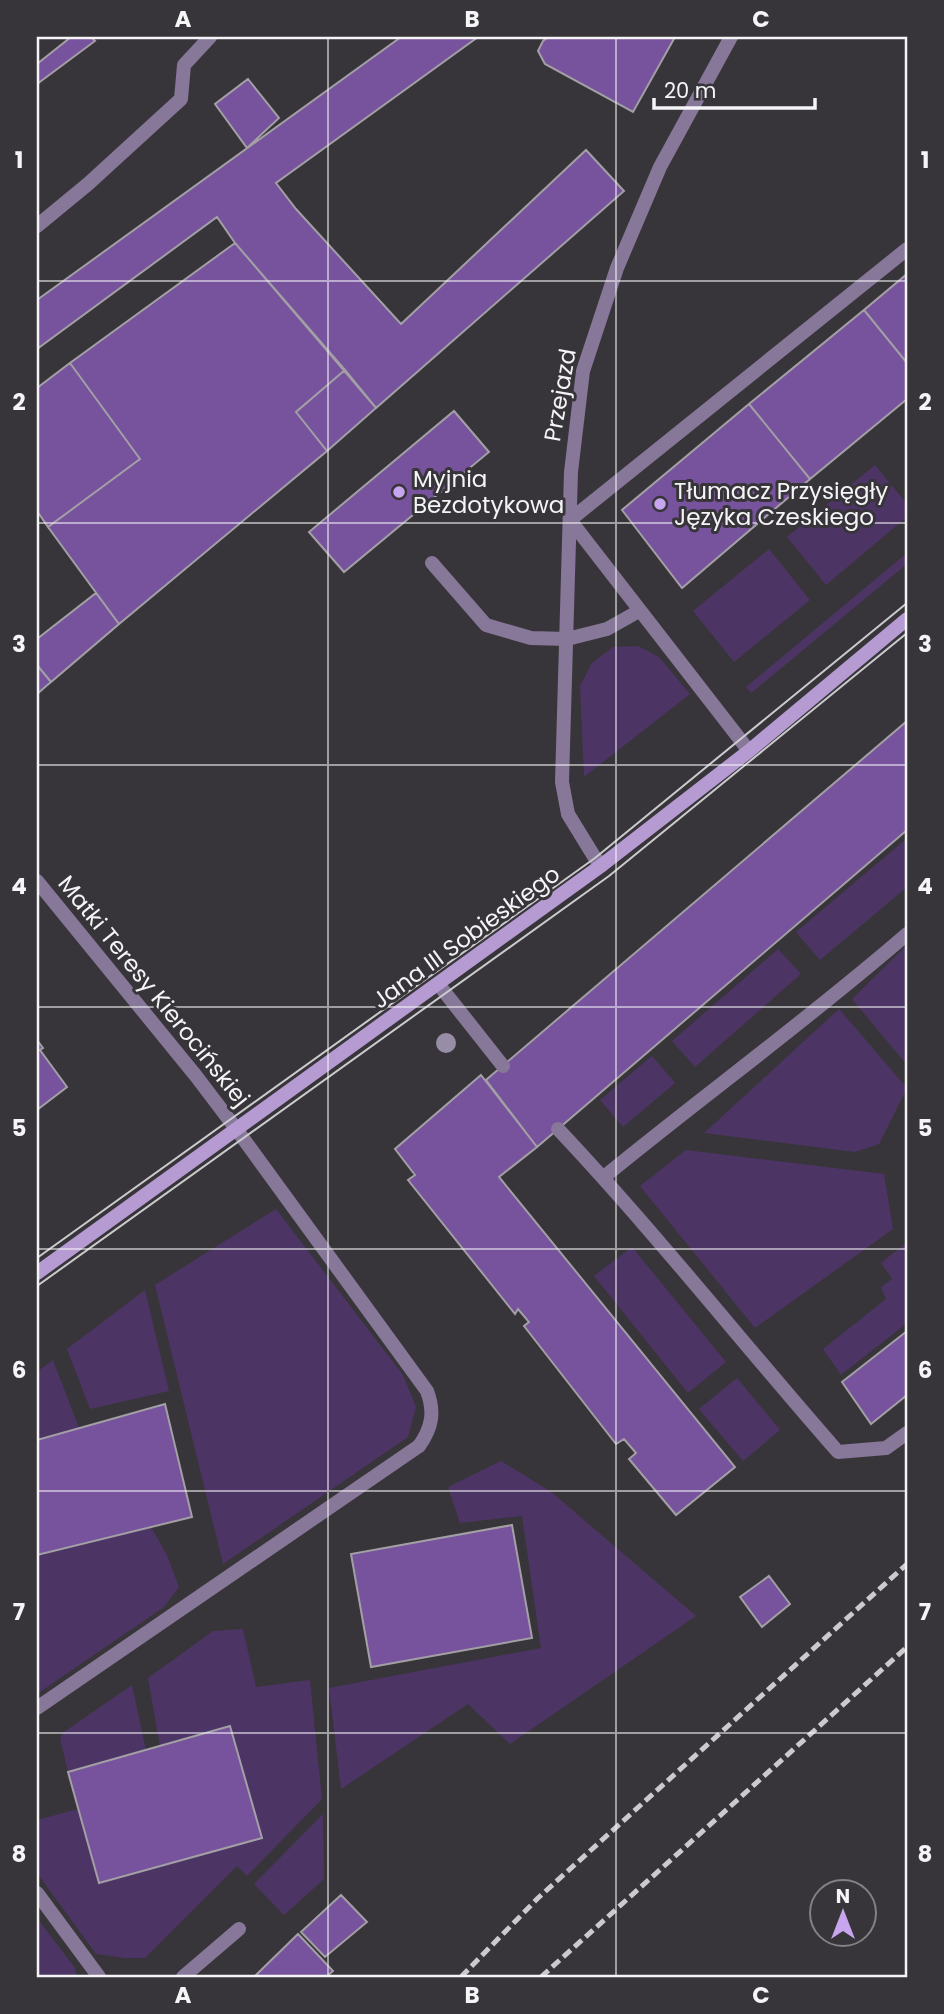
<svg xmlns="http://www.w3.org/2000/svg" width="944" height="2014" font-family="Poppins,sans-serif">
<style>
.green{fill:#4c3565}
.building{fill:#77529d;stroke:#a29fa5;stroke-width:2}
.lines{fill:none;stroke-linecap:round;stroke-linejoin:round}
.lane{stroke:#877799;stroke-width:14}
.street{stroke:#877799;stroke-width:14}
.secondary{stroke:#b59bd2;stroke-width:14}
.tram{stroke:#cbcacd;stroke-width:2}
.rail{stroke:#cbcacd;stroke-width:5;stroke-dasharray:10 5;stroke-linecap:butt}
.tree{fill:#988da6}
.grid{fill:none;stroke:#f5f4f7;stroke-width:2;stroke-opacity:0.55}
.poi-dot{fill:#c8a6ef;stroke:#373539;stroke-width:2.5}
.labels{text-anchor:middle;stroke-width:6;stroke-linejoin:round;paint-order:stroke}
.street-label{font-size:23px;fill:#f5f4f7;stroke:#373539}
.poi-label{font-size:23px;fill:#f5f4f7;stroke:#373539;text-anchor:start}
.neatline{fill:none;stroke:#f5f4f7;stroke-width:2.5}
.grid-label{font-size:23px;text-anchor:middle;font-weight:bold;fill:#f5f4f7}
</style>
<rect width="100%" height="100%" fill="#373539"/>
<path class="green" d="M875 465 907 504V517L826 585 787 537Z
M769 549 810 600 734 662 693 611Z
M907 553V564L751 693 746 687Z
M638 646 659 657 690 694 584 777 580 686 592 663 613 647Z
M905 840 907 843V887L820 960 796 932Z
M907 945V1065L852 999Z
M778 949 801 974 695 1067 672 1041Z
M839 1009 907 1088 879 1144 855 1152 704 1133Z
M652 1056 675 1083 623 1127 600 1100Z
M686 1150 884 1174 893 1229 755 1328 640 1186Z
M276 1209 403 1375 416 1407 408 1437 223 1564 155 1285Z
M907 1242V1323L841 1375 823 1349 886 1299 881 1287 892 1279 881 1263Z
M632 1247 726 1362 688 1393 594 1276Z
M145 1290 169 1391 90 1409 67 1349Z
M53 1360 79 1428 37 1440V1372Z
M737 1378 780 1430 743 1461 699 1409Z
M501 1461 550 1491 696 1616 510 1744 468 1704 341 1789 329 1688 541 1648 522 1516 460 1523 448 1487Z
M151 1527 167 1555 179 1587 164 1607 37 1694V1555Z
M243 1629 256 1687 310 1680 322 1799 247 1876 237 1866 145 1958H125L96 1954 37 1873V1820L78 1809 99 1883 261 1838 230 1726 160 1747 148 1678 213 1631Z
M132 1685 146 1750 68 1772 60 1738 64 1732Z
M323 1814 324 1879 284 1915 254 1884Z
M37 1918 75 1968 77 1977H37Z"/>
<path class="building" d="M71 37H91L95 41 37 84V64Z
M401 37H478L276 183 296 209 401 324 586 150 624 191 376 408 235 243 217 217 37 349V300Z
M548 37 560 38 675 37 633 112 545 64 538 51 543 41Z
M248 79 279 118 247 148 215 104Z
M235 243 345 370 296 412 327 451 119 624 48 527 140 459 70 363Z
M907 274V363L864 310Z
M864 310 907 363V399L810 479 749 404Z
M70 363 140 459 48 527 37 511V388Z
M345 370 376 408 327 451 296 412Z
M749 404 810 479 682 588 622 510Z
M454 411 489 452 344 572 309 532Z
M96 593 119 624 51 682 37 665V639Z
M37 665 51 682 37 694Z
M907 721V830L537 1147 486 1080Z
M37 1040 43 1048 40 1050 67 1087 37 1110Z
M481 1075 537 1147 499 1177 735 1467 676 1515 629 1459 636 1453 624 1439 616 1444 524 1326 529 1322 518 1309 515 1314 408 1180 415 1175 395 1149Z
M907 1331V1395L871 1424 842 1382Z
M165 1404 192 1517 37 1555V1440Z
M512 1525 532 1638 371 1667 351 1554Z
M769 1576 790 1604 762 1627 740 1597Z
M230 1726 262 1838 99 1883 68 1772Z
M341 1895 367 1922 325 1957 301 1932Z
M298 1934 333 1971 326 1977H254Z"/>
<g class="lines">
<path class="lane" d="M37 226 88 184 181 99 184 65 210 37
M432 563 486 625 531 638 567 639 607 629 639 611
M749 751 570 520 907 249
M439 985 503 1066
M558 1129C656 1233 744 1345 838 1452L886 1448 907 1433
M237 1130 427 1391C435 1412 432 1428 419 1446
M604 1177C704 1095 809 1019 907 934"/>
<path class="street" d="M602 865 595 858 568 814 562 782 571 472 583 371 617 268 660 167 731 37
M37 881 196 1076 237 1130
M37 1708 419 1446
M37 1893 99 1977
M183 1977 239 1929"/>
<path class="secondary" d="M37 1273 602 865 749 751 907 619"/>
<path class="tram" d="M37 1258 595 858 907 603
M37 1286 609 876 907 633"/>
<path class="rail" d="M461 1977 538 1898 907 1564
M541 1977 907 1647"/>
</g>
<circle class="tree" cx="446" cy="1043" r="10"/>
<path class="grid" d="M328 37V1977M616 37V1977M37 281H907M37 523H907M37 765H907M37 1007H907M37 1249H907M37 1491H907M37 1733H907"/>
<g class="poi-dot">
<circle cx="399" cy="492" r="7"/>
<circle cx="660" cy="504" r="7"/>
</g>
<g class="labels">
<g class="street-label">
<text transform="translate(560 395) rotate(-80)" y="8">Przejazd</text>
<text transform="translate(466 937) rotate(-36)" y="8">Jana III Sobieskiego</text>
<text transform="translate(154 991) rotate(51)" y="8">Matki Teresy Kierocińskiej</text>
</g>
<g class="poi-label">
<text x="413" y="487">Myjnia<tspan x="413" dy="26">Bezdotykowa</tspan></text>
<text x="674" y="499">Tłumacz Przysięgły<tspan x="674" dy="26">Języka Czeskiego</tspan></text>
</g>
</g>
<rect width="944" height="2014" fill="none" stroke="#373539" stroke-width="77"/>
<g transform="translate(843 1913)"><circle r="33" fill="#373539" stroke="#838185" stroke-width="2"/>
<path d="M0-5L12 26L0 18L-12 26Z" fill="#c8a6ef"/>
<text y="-10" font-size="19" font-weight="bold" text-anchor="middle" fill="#f5f4f7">N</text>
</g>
<path d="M654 98v10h161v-10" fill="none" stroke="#f5f4f7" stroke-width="3.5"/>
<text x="664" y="98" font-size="21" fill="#f5f4f7" stroke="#373539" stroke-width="5" paint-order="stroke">20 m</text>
<rect x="38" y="38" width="868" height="1938" class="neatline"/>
<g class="grid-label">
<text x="183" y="27">A</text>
<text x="472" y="27">B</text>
<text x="761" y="27">C</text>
<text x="19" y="168">1</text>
<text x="925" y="168">1</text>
<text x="19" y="410">2</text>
<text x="925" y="410">2</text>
<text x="19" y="652">3</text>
<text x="925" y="652">3</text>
<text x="19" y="894">4</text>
<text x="925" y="894">4</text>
<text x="19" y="1136">5</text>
<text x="925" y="1136">5</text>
<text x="19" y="1378">6</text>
<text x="925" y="1378">6</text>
<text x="19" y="1620">7</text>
<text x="925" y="1620">7</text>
<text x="19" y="1862">8</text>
<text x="925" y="1862">8</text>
<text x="183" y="2003">A</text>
<text x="472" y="2003">B</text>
<text x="761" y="2003">C</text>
</g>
</svg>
